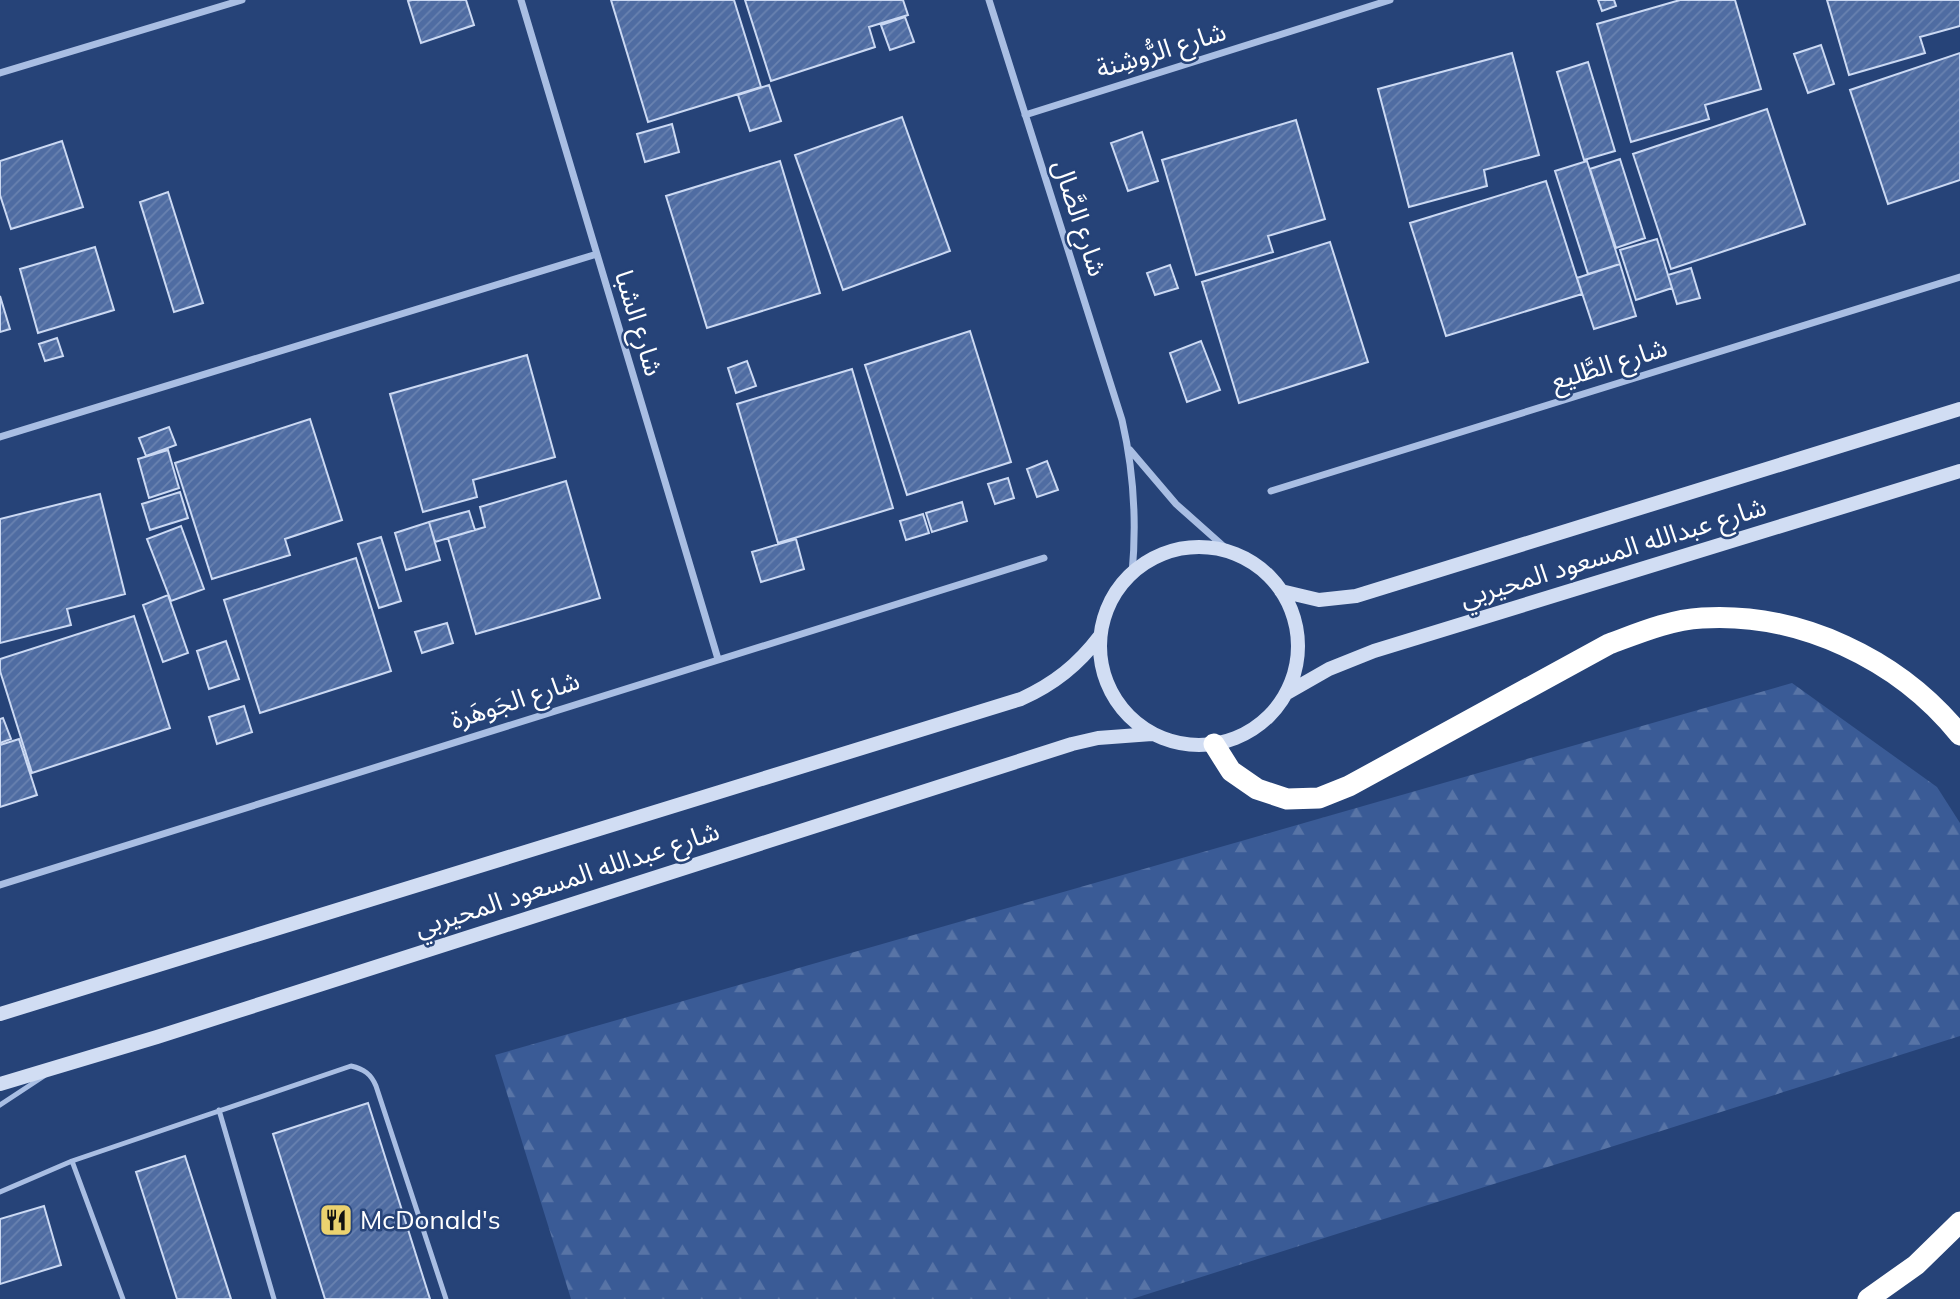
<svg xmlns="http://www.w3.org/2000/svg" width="1960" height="1299" font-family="Mulish,'Noto Sans Arabic',sans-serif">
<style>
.forest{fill:url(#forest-firs)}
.building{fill:url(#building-hatch);stroke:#cbd9f3;stroke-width:2}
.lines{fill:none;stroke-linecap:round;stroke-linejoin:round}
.lane{stroke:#a9bee3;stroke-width:5}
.street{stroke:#a9bee3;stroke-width:7}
.secondary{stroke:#d1ddf3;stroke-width:14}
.highway{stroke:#fff;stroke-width:21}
.labels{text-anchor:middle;stroke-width:5;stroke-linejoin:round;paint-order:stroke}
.street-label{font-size:26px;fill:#fff;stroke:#264378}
.poi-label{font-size:26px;fill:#fff;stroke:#264378;text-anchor:start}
</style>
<defs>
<pattern id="forest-firs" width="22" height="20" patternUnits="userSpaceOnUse" patternTransform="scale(1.75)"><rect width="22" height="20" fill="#3a5b96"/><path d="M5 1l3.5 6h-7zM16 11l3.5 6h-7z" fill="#5874a6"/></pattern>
<pattern id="building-hatch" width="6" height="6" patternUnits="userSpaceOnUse" patternTransform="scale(1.75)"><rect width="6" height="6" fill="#4f6ca2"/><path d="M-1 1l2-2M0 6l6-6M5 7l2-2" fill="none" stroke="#6982b0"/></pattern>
</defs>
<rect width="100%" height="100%" fill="#264378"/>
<path class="forest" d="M1792 683 1937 787 1960 823V1036L1132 1299H571L495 1055Z"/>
<path class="building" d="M412 0H466L474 25 421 43 408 1Z
M611 0H734L761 87 648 122Z
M745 0H903L908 15 869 27 875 47 771 81Z
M1598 0H1614L1616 6 1602 11Z
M1680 0H1735L1761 89 1705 105 1709 119 1631 142 1597 24Z
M1827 0H1960V26L1920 37 1925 53 1849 75Z
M905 17 914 42 890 50 881 25Z
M1821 45 1834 84 1808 93 1794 54Z
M1512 53 1539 155 1484 170 1487 186 1409 207 1378 89Z
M1960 53V180L1888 204 1850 90Z
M1588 62 1615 151 1584 160 1557 72Z
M769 85 781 121 750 131 738 95Z
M1767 109 1805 224 1671 269 1633 154Z
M902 117 950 251 843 290 795 155Z
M1296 120 1325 219 1268 236 1273 252 1196 275 1162 160Z
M672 124 679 152 645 162 637 134Z
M1142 132 1158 181 1128 191 1111 143Z
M62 141 83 207 11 229 0 195V161Z
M1620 159 1645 238 1616 248 1590 169Z
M780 161 820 293 707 328 666 196Z
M1587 161 1620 264 1588 274 1555 171Z
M1546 181 1582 294 1446 336 1410 223Z
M168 192 203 303 174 312 140 202Z
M1657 239 1672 288 1636 300 1620 250Z
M1330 242 1368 362 1239 403 1202 282Z
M95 247 114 310 38 333 20 269Z
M1620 264 1636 316 1594 329 1577 278Z
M1170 265 1178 288 1155 295 1147 273Z
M1691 268 1700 298 1677 304 1668 275Z
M0 296 10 329 0 332Z
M970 331 1011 462 907 495 865 365Z
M57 338 63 356 45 361 39 344Z
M1201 341 1220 390 1187 402 1170 353Z
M527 355 555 457 473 480 477 497 423 512 390 394Z
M747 361 756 386 736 393 728 368Z
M852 369 893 508 778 543 737 404Z
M310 419 342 520 285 539 290 555 212 579 175 463Z
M169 427 176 445 146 456 139 438Z
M168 450 179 488 149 498 138 459Z
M1047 461 1058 490 1037 497 1027 469Z
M1008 478 1014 498 995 504 988 484Z
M566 481 600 598 476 634 448 538 485 527 480 507Z
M180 492 188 518 150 530 142 504Z
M100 494 125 594 67 609 71 625 0 643V519Z
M962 502 967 521 932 532 926 513Z
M469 511 475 530 435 542 429 522Z
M923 514 929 533 906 540 900 521Z
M429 522 440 560 406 570 395 533Z
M181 526 204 589 171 601 147 539Z
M381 537 401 601 379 608 358 544Z
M796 539 804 569 761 582 752 552Z
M356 558 391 671 260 713 224 600Z
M168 595 188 653 163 662 143 605Z
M134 616 170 728 32 773 0 671V659Z
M447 623 453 643 422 653 415 632Z
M226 641 239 679 209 689 197 651Z
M244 706 252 732 217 744 209 717Z
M3 718 11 739 0 743V719Z
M19 739 37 795 0 807V745Z
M368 1103 430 1299H325L273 1134Z
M185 1156 231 1299H177L136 1172Z
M44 1206 61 1265 0 1284V1219Z"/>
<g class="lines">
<path class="lane" d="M0 1105 44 1076
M219 1110 274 1299
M72 1161 123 1299
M0 1192 72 1161 351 1066C364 1069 371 1074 376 1086L446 1299"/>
<path class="street" d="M521 0 718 659
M989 0 1122 420C1134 472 1137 521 1132 574
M0 73 242 0
M1025 115 1390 0
M0 437 597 254
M1130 450 1176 504 1230 552
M1271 491 1960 277
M0 885 1044 558"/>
<path class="secondary" d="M1100 646a99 99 0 1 1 198 0a99 99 0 1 1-198 0Z
M1281 591 1319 600 1356 596 1960 409
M1287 693 1329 669 1374 651 1960 471
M0 1014 1021 699C1054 684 1078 665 1100 636
M0 1084 157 1037 1072 744 1098 738 1152 734"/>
<path class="highway" d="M1214 744 1231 771 1257 789 1287 799 1319 798 1349 786 1609 644C1639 633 1669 620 1702 618 1799 612 1899 659 1960 735
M1868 1299 1916 1265 1960 1222"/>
</g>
<defs>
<symbol id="restaurant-square" viewBox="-11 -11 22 22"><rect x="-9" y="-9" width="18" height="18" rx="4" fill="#ebd26f" stroke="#264378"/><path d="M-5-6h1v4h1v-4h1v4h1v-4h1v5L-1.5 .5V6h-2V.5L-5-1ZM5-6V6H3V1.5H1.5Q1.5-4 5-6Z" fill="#111"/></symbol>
</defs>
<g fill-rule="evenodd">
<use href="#restaurant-square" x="317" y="1201" width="38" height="38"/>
</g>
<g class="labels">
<g class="street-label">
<text transform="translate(1161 50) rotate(-17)" y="9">شارع الرُّوشِنة</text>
<text transform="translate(1080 218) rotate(72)" y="9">شارع الصَّال</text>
<text transform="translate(639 323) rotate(73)" y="9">شارع الشبا</text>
<text transform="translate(1609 364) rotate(-17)" y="9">شارع الطَّليع</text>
<text transform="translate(1613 552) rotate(-17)" y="9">شارع عبدالله المسعود المحيربي</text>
<text transform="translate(515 700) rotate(-18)" y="9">شارع الجَوهَرة</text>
<text transform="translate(567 879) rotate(-18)" y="9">شارع عبدالله المسعود المحيربي</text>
</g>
<g class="poi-label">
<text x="360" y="1229">McDonald's</text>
</g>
</g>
</svg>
